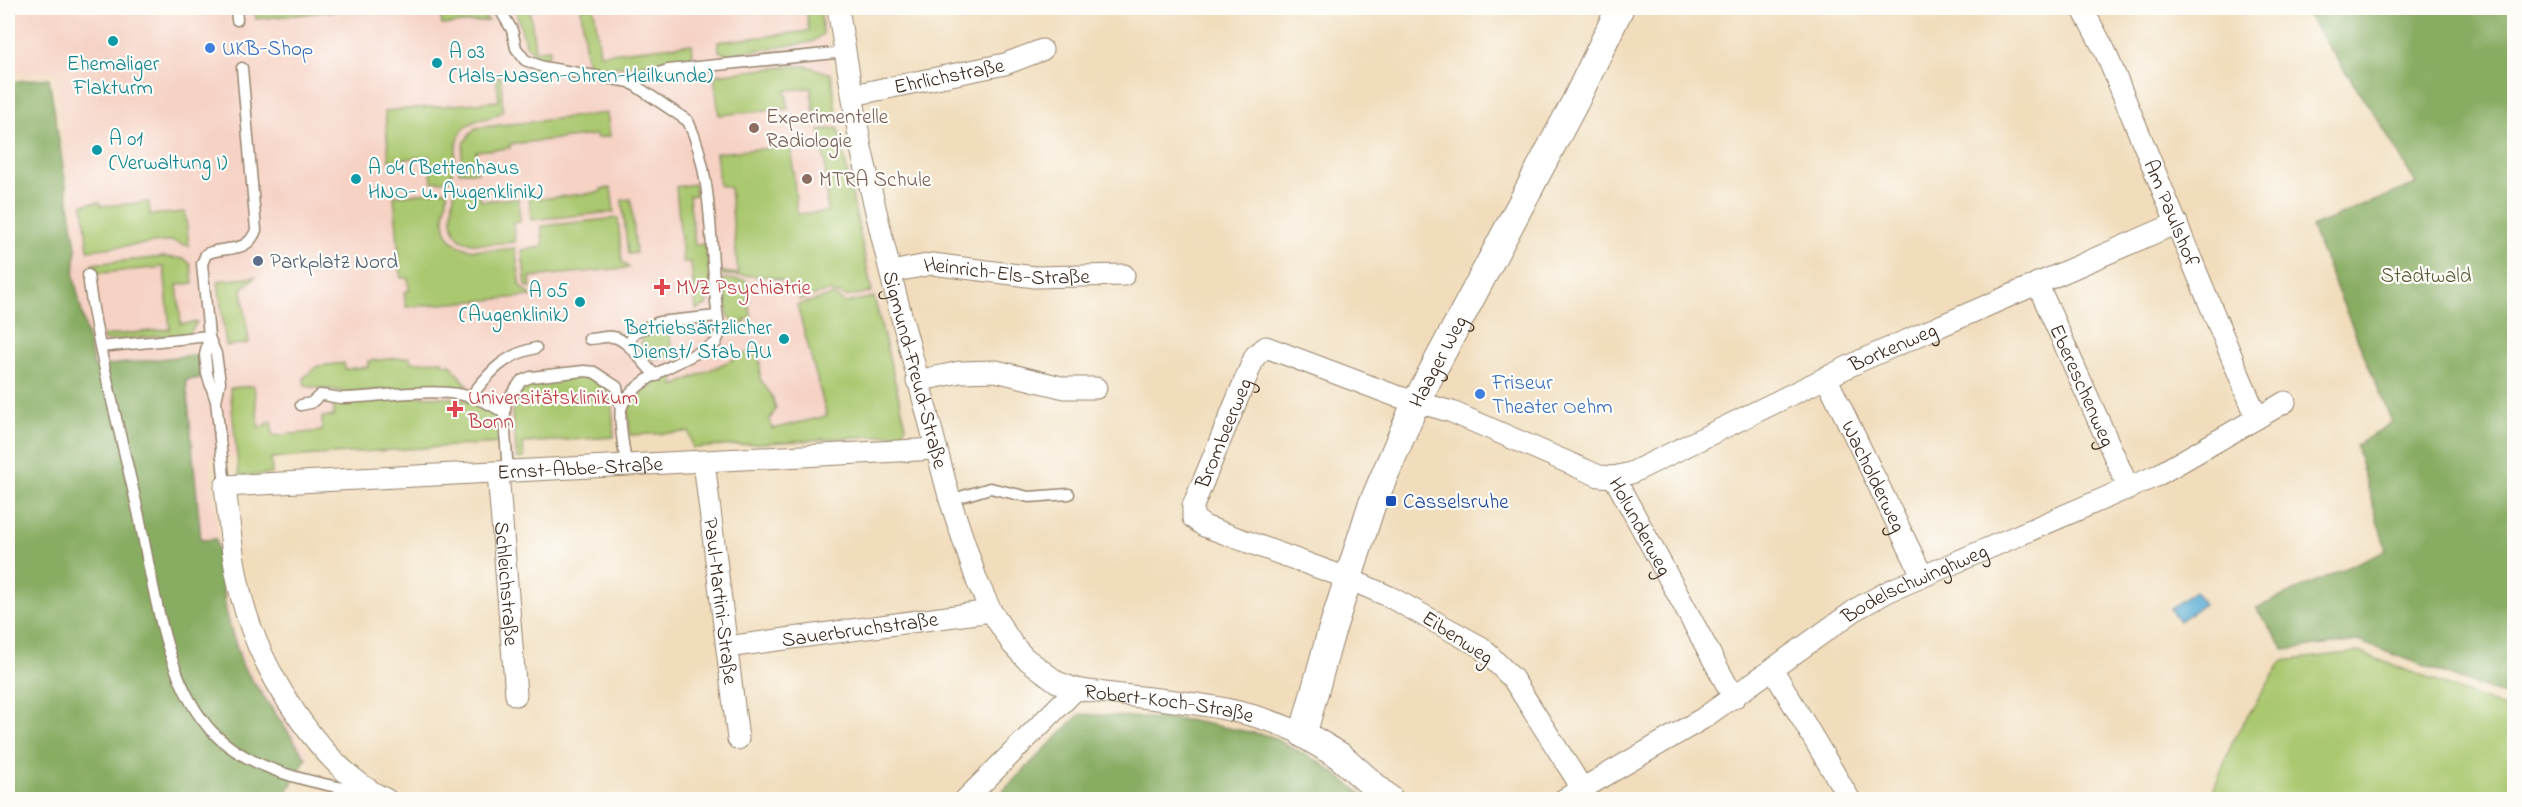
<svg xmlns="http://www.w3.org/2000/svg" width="2522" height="807" font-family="'Indie Flower',sans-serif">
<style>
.built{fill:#f6d2c5}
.green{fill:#aac86f;stroke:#727946;stroke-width:1.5}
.forest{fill:#87ac62;stroke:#616b40;stroke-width:1.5}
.water{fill:#57abd3;stroke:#496a78;stroke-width:1.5}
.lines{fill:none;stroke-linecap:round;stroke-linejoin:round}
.service-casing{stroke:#96846d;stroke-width:13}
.minor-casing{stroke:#96846d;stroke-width:23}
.tertiary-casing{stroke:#96846d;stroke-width:29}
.service{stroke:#fff;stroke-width:10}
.minor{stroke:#fff;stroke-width:21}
.tertiary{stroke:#fff;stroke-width:27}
.culture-dot{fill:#0f9aa8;stroke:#fdfcf7;stroke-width:2}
.shop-dot{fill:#3f7fe0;stroke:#fdfcf7;stroke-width:2}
.education-dot{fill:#8d6e63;stroke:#fdfcf7;stroke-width:2}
.service-dot{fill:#5c6f8a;stroke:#fdfcf7;stroke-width:2}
.health-dot{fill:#e0444e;stroke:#fdfcf7;stroke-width:2}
.transit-dot{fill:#1a4fb4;stroke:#fdfcf7;stroke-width:2}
.labels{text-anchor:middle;stroke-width:4.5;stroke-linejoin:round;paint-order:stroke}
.shop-label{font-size:21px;fill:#366cbe;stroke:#fdfcf7;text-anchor:start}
.culture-label{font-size:21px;fill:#0d838f;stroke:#fdfcf7;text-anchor:start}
.street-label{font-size:21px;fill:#3b2a1e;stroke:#fdfcf7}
.education-label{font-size:21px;fill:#785e54;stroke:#fdfcf7;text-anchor:start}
.service-label{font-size:21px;fill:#4e5e75;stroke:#fdfcf7;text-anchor:start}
.park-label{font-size:21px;fill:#5c5936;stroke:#fdfcf7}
.health-label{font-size:21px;fill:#be3a42;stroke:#fdfcf7;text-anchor:start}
.transit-label{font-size:21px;fill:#164399;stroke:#fdfcf7;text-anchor:start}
</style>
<rect width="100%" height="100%" fill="#fdfcf7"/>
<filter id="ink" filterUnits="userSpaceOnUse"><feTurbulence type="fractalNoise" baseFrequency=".0167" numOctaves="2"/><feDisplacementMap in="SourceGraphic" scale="12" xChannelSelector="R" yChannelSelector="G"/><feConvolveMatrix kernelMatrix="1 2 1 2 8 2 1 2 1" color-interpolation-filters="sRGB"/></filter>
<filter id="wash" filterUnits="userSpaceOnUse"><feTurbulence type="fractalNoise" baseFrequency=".008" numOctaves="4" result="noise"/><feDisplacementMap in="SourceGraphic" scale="24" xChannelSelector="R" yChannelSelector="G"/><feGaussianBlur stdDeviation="1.35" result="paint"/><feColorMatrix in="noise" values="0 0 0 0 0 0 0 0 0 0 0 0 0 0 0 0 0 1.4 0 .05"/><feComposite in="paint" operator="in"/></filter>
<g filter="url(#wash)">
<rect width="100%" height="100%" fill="#f1ddbc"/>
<path class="built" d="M8 8H822L842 148 906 421 905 431 899 436 693 448 689 432 523 443 524 459H501L499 443 209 458 222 574 230 617 247 665 307 750 308 758 303 765 294 768 8 253 78 247 54 72 8 76Z"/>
<path class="green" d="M278 8H334V11L256 19 255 10Z
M440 8 467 9V13L474 15 476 11 489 21 442 25Z
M515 8 530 9 535 50 550 49 548 56 537 57 526 45Z
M581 8H594L600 54 692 44 693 54 688 60 603 68 587 64Z
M806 8H820L823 34 812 42 727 55 719 51 718 42 809 31Z
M792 66H807L831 74 837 118 815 121 811 88 786 90 788 109 719 115 714 75Z
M496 76 501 77 503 111C493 120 479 117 468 125 451 138 458 163 449 180L432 182 429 156 389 161 385 111 499 101Z
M607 113 610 136 597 138 596 135 510 144V148L476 151 478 172H459L464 142 475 128Z
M838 128 872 292 845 297C831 287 817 295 800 300 787 269 752 277 723 275L722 272 738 274 730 188 719 185 716 153 791 146 797 214 827 212 825 163 819 130Z
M479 184 481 201 518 198 520 221 513 222 515 242C463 246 444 249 455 188Z
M694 184 696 195 689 196 695 245 706 244 712 291 706 305 696 310 691 262H683L676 187Z
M611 188 614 212 531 220 529 196 539 195 540 199 601 192V189Z
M447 190C449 199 444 208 444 218 444 258 489 251 515 248L521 287 532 296 406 307 404 292 409 291 408 278H401L394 196Z
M631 199 636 253 628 254 622 200Z
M100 202 101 206 149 202 150 215 185 212 189 246 172 241 88 250 83 204Z
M618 218 622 262 629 268 530 277 531 288 526 286 522 250 543 247 542 226Z
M164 257 185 259 191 265 193 283 177 285 181 324 197 322 190 333 105 341 102 336 170 329 164 267 92 274 91 264Z
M255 277 242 289 249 343 226 346 218 281Z
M723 279 746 280 749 290 745 291 752 318 744 320 745 324 735 323 728 315Z
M834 295 845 303 874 297 906 426 902 434 693 448 689 432 630 435 628 412 631 401 673 370 674 386 754 350 760 362V379L772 396 776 409 770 419 772 429 827 416 797 305Z
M669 328 672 355 654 359 645 356 640 349 643 338 654 332Z
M410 357 411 362 443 361 444 365 450 364 468 386 459 389 430 387 346 392 305 386 304 377 318 366 344 363 345 369 368 367V361Z
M576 377C615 377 612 406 614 437L523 443 524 459 517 458 512 412 520 390 538 381Z
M254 386 259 429 271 421 273 436 322 431V417L334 416 333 402C367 399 469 387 493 412 501 420 499 433 499 443L271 458 272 474 239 476 230 388Z
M2358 652 2514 711V799H2210L2234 738 2282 661Z"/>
<path class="forest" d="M2303 8H2514V699L2358 641 2285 650 2256 608 2386 550 2356 446 2392 422 2311 227 2416 184 2382 126Z
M49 78 76 248 74 277 94 367 199 354 201 378 186 380 201 540 216 539 227 618 243 667 306 758 283 799 8 800V82Z
M1080 714 1186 720 1270 736 1321 763 1368 799H995Z"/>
<path class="water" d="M2195 591 2204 604 2179 621 2170 609Z"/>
</g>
<g filter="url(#ink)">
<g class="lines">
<defs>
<path id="service" d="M236 8 237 20
M499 8 512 30 516 48 525 60 543 67 630 82 688 121C717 182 708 265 720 332L716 343C691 358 630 379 621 409 618 421 625 452 626 465
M630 82 668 70 845 52
M88 275C98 354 120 430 137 507 152 574 162 673 208 727 245 770 312 783 365 792
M209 337 216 354 220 382 216 401 225 486
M589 339C596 339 606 336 613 337 628 339 644 365 656 376
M630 345 633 333 659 322 717 316
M100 347 209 336
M471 396C490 372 504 355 536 348
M216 401 207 374 205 355 209 336 202 264 206 254C225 245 247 255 256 230L242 68
M301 405 311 403 320 395C328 395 335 398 343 398 397 397 458 378 505 414
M508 472 504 418 506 402 521 381 531 377 584 371 594 372 617 387 621 410
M950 500 990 488 1029 497 1069 494"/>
<g id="minor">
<path id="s1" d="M838 8 861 148 895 292 950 500 977 581 991 611 1013 645 1025 658 1057 682 1076 689C1153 701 1231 700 1303 734"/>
<path id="s2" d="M2082 8 2105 51 2257 418"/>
<path id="s3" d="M853 95 1005 64 1042 50"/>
<path id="s4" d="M891 272 932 264 1035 277 1124 275"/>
<path id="s5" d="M2037 283 2129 489"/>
<path id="s6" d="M1826 377 1922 575"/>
<path d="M917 381 960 372 996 371 1065 388H1096"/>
<path id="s7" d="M704 462 738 739"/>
<path id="s8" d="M498 473 516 695"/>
<path id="s9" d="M1614 477 1734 698"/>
<path id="s10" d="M727 647 991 611"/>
<path d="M1773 670 1850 800"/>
<path id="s11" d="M1582 788 1513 679 1481 647 1390 597 1347 578 1204 526 1193 518V506L1255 356 1266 347 1396 396 1452 412 1599 476 1614 477 1631 473 1862 360 2177 223"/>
<path id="s12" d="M387 800C323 770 267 679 246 613 233 572 230 528 225 486L936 449"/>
<path d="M965 800 1076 689"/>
<path id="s13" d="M1563 800 1702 719 1858 608 1889 591 2156 476 2285 402"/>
</g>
<g id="tertiary">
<path id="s14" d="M1390 800 1340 756 1303 734 1330 636 1371 507 1416 402 1575 102 1620 8"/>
</g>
</defs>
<use href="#service" class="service-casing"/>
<use href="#minor" class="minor-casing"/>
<use href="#tertiary" class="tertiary-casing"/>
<use href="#service" class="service"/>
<use href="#minor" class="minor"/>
<use href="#tertiary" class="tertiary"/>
</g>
</g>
<g class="culture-dot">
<circle cx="113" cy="41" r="6"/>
<circle cx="437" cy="63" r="6"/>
<circle cx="97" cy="150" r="6"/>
<circle cx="356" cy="179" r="6"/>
<circle cx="580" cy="302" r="6"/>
<circle cx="784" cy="339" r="6"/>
</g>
<g class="shop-dot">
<circle cx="210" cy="48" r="6"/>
<circle cx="1480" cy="394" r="6"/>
</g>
<g class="education-dot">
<circle cx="754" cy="128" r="6"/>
<circle cx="807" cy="179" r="6"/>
</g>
<circle class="service-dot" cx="258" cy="261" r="6"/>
<g class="health-dot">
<path d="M659 278h6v6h6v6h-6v6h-6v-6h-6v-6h6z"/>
<path d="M452 400h6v6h6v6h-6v6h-6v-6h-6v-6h6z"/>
</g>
<rect class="transit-dot" x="1385" y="495" width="12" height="12" rx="3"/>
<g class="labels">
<g class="shop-label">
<text x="222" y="55">UKB-Shop</text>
<text x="1492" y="389">Friseur<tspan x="1492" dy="24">Theater Oehm</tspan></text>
</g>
<g class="culture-label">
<text x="449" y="58">A 03<tspan x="449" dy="24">(Hals-Nasen-Ohren-Heilkunde)</tspan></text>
<text x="113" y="70" text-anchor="middle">Ehemaliger<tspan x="113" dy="24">Flakturm</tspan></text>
<text x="109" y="145">A 01<tspan x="109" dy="24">(Verwaltung I)</tspan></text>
<text x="368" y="174">A 04 (Bettenhaus<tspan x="368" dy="24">HNO- u. Augenklinik)</tspan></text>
<text x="568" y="297" text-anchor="end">A 05<tspan x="568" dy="24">(Augenklinik)</tspan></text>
<text x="772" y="334" text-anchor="end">Betriebsärtzlicher<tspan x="772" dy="24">Dienst/ Stab AU</tspan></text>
</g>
<g class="street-label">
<text dy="7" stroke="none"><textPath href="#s3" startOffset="98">Ehrlichstraße</textPath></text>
<text dy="7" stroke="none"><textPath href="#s2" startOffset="224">Am Paulshof</textPath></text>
<text dy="7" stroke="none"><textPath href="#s4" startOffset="117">Heinrich-Els-Straße</textPath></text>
<text dy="7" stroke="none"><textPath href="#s11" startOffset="1360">Borkenweg</textPath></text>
<text dy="7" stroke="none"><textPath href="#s14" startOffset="507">Haager Weg</textPath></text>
<text dy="7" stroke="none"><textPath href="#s1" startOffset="370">Sigmund-Freud-Straße</textPath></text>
<text dy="7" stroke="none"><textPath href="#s5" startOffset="112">Ebereschenweg</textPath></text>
<text dy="7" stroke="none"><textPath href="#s11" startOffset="582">Brombeerweg</textPath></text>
<text dy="7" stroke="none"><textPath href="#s12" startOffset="724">Ernst-Abbe-Straße</textPath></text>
<text dy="7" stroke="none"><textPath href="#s6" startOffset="110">Wacholderweg</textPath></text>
<text dy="7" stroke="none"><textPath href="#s9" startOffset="56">Holunderweg</textPath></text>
<text dy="7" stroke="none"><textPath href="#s8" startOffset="111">Schleichstraße</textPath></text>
<text dy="7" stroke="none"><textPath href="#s13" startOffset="414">Bodelschwinghweg</textPath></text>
<text dy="7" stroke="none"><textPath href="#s7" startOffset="140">Paul-Martini-Straße</textPath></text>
<text dy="7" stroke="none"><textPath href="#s10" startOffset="134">Sauerbruchstraße</textPath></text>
<text transform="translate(1458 637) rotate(33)" y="7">Eibenweg</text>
<text dy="7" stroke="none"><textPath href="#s1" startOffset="836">Robert-Koch-Straße</textPath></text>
</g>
<g class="education-label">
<text x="766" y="123">Experimentelle<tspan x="766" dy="24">Radiologie</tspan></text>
<text x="819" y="186">MTRA Schule</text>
</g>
<g class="service-label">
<text x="270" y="268">Parkplatz Nord</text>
</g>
<g class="park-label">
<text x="2426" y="282">Stadtwald</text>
</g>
<g class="health-label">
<text x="676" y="294">MVZ Psychiatrie</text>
<text x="468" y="404">Universitätsklinikum<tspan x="468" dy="24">Bonn</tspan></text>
</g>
<g class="transit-label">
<text x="1403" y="508">Casselsruhe</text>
</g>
</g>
<rect width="2522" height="807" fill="none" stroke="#fdfcf7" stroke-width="30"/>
</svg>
